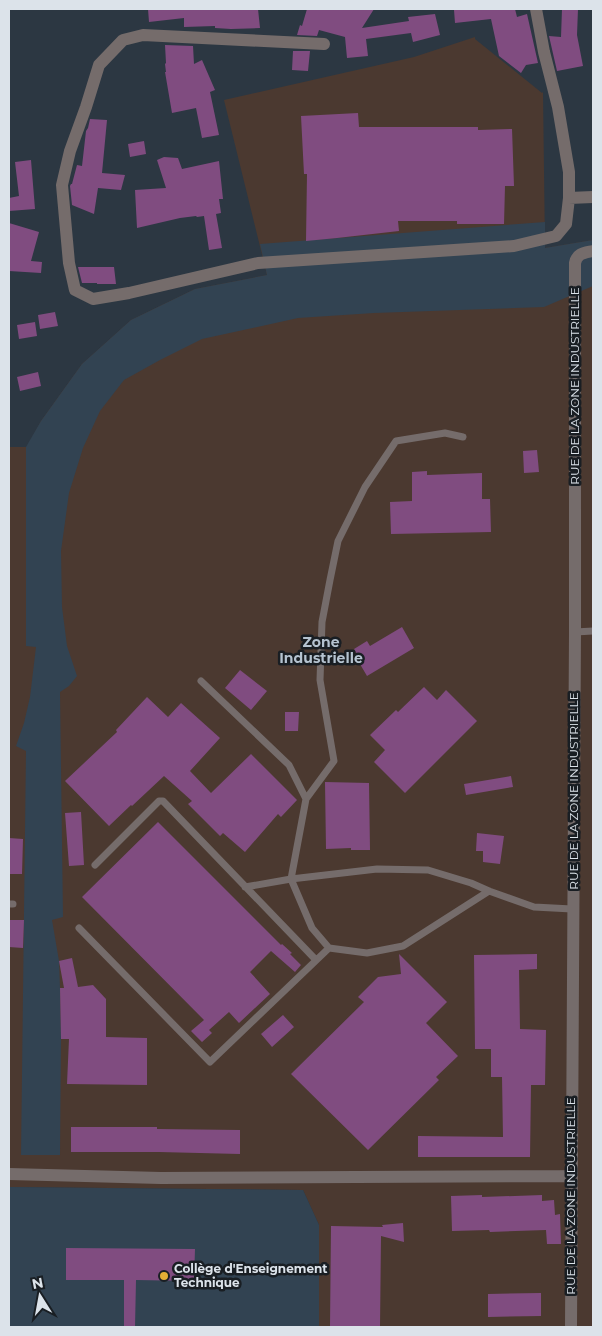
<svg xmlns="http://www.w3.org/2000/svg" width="602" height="1336" font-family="Montserrat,sans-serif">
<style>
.commercial{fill:#4b3930}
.built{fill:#324352}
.building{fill:#804c80}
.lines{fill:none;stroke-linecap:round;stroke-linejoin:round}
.lane{stroke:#756c6b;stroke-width:7}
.street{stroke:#756c6b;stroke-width:12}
.poi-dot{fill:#e3ae35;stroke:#191e23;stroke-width:2}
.labels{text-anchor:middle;stroke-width:5;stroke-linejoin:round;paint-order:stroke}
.street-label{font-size:12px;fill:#dce3ea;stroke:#191e23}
.poi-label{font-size:12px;font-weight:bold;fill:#dce3ea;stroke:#191e23;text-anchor:start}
.neighbourhood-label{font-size:14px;font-weight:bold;fill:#b5c3d0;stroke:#191e23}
</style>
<rect width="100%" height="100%" fill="#2c3742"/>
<path class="commercial" d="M475 37V39L542 93 543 92 545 248 593 240V1327H319V1225L303 1190 9 1187V447H27L41 421 82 364 131 320 195 289 267 275 224 100 414 57Z"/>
<path class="built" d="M545 222V248L593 240V286L544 307 374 313 298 318 202 339 160 360 124 380 100 411 83 448 69 493 61 551 62 607 67 646 77 676 69 686 60 692 63 917 52 920 59 961 60 988 61 1039 60 1155H21L26 751 16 746 24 723 30 697 36 647 26 646V447L41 421 82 364 131 320 195 289 267 275 260 244Z
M9 1187 303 1190 319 1225V1327H9Z"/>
<path class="building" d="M148 9H258L260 28 231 29 215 28V26L184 27V18L149 22Z
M307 9H374L362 28 409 21 408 17 435 14 440 35 413 42 411 33 366 39 368 56 347 58 345 37 319 30 317 36 297 35 300 25 302 26Z
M462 9H515L517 17 527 14 538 63 526 65 521 73 499 56 491 19 455 23 454 10Z
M562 9H578L577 35 583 66 557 71 549 36 561 37Z
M165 45 193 46 194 64 202 60 215 90 210 92 219 135 202 138 196 108 172 113 165 72H166L165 64 166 63Z
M293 51H310L308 71 292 70Z
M358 113 359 127H478V130L512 129 514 186H505L504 224H457V221H398L399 231 337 238 306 241 307 174H304L301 116Z
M90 119 107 120 102 173 125 175 121 190 98 188 94 214 72 205 70 186 71 184H72L77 165 82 166 86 131 88 128Z
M144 141 146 154 130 157 128 144Z
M164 157 178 158 182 169 219 161 223 199H219L221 213 216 214 222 248 209 250 204 216 197 217 196 216 180 218 137 228 135 190 166 188 157 160Z
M31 160 35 209 9 211V198L19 196 15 162Z
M9 223 39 232 31 261 42 262 41 273 9 271Z
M78 267H114L116 284H97V283H82Z
M55 312 58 326 40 329 38 315Z
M35 322 37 336 19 339 17 325Z
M38 372 41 386 20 391 17 377Z
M537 450 539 472 524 473 523 451Z
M427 471V475L482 473V499H490L491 532 391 534 390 502 412 501V472Z
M402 627 414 648 367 676 357 659 359 658 354 649 367 641 370 646Z
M240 670 267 691 251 710 225 688Z
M424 687 437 700 446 690 477 721 405 793 374 762 385 750 370 735 396 710 398 712Z
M147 697 168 717 181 703 220 738 190 771 211 793 251 754 297 800 281 817 278 814 245 852 223 833 220 836 188 804 192 801 164 776 132 806 131 805 109 826 65 781 117 732 116 730Z
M285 712H299L298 731H285Z
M511 776 513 787 466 795 464 784Z
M325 782 369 783 370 850H351V848L326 849Z
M81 812 84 865 69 866 65 813Z
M158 822 281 945 282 944 292 953 290 954 301 965 295 972 271 951 250 972 270 994 239 1023 229 1012 209 1030 212 1033 202 1042 191 1031 204 1020 82 897Z
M477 833 504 836 500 864 483 862V851H476Z
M9 838 23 839 22 874H9Z
M9 920H24L23 948 9 947Z
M399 954 447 1002 426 1023 458 1056 436 1077 439 1080 368 1150 291 1074 364 1002 358 997 378 977 401 974Z
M537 954V969L519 970 520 1029 546 1030 545 1085H531L530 1157H418V1136L503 1137 502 1077H491V1049H475L474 955Z
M72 958 78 987 93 985 106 999V1037L147 1038V1085L67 1084 69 1039H61L60 988H64L59 961Z
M283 1015 294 1027 272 1047 261 1034Z
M71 1127H157V1129L240 1130V1154L159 1152H71Z
M482 1195V1197L542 1195V1201L554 1200 555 1215 560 1214 561 1244H547L546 1230 490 1232 489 1230 452 1231 451 1196Z
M403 1223 404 1242 381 1236 380 1327H330L331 1226 383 1227 382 1225Z
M66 1248 195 1249 194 1281 136 1280 135 1327H124V1280H66Z
M541 1293V1316L488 1317V1294Z"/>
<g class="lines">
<path class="lane" d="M575 632 593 631
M201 681 289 765 306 799 291 879 312 928 329 948 367 953 403 946 489 891
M306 799 334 761 320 680 322 622 330 580 338 541 365 487 396 441 445 433 463 437
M95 865 159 801H163L316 960
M245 887 291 879 377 869 428 870 471 883 489 891 534 907 572 909
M9 904H13
M79 928 210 1062 329 948"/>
<path class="street" d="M324 44 143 35 123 40 99 65 86 107 70 151 62 185 69 263 75 290 93 299 129 293 258 263 514 246 556 236 566 224 569 198V172L558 107 544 52 536 9
M569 198 593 197
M9 1174 161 1178 571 1176
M571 1327 575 632V263C577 253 584 253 593 251"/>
</g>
<circle class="poi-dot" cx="164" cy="1276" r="5"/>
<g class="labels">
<g class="street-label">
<text transform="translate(575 386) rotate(-90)" y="4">RUE DE LA ZONE INDUSTRIELLE</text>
<text transform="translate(574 791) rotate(-90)" y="4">RUE DE LA ZONE INDUSTRIELLE</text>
<text transform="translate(571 1196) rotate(-90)" y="4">RUE DE LA ZONE INDUSTRIELLE</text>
</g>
<g class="poi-label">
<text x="174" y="1273">Collège d'Enseignement<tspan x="174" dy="14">Technique</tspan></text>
</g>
<g class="neighbourhood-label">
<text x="321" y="647">Zone<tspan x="321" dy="16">Industrielle</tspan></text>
</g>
</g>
<rect width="602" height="1336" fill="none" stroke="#dce3ea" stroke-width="20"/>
<g transform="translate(40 1296) rotate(349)" stroke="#191e23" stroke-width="4" paint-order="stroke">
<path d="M0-4L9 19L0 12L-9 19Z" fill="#dce3ea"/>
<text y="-8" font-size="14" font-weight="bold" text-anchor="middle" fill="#dce3ea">N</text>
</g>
</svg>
